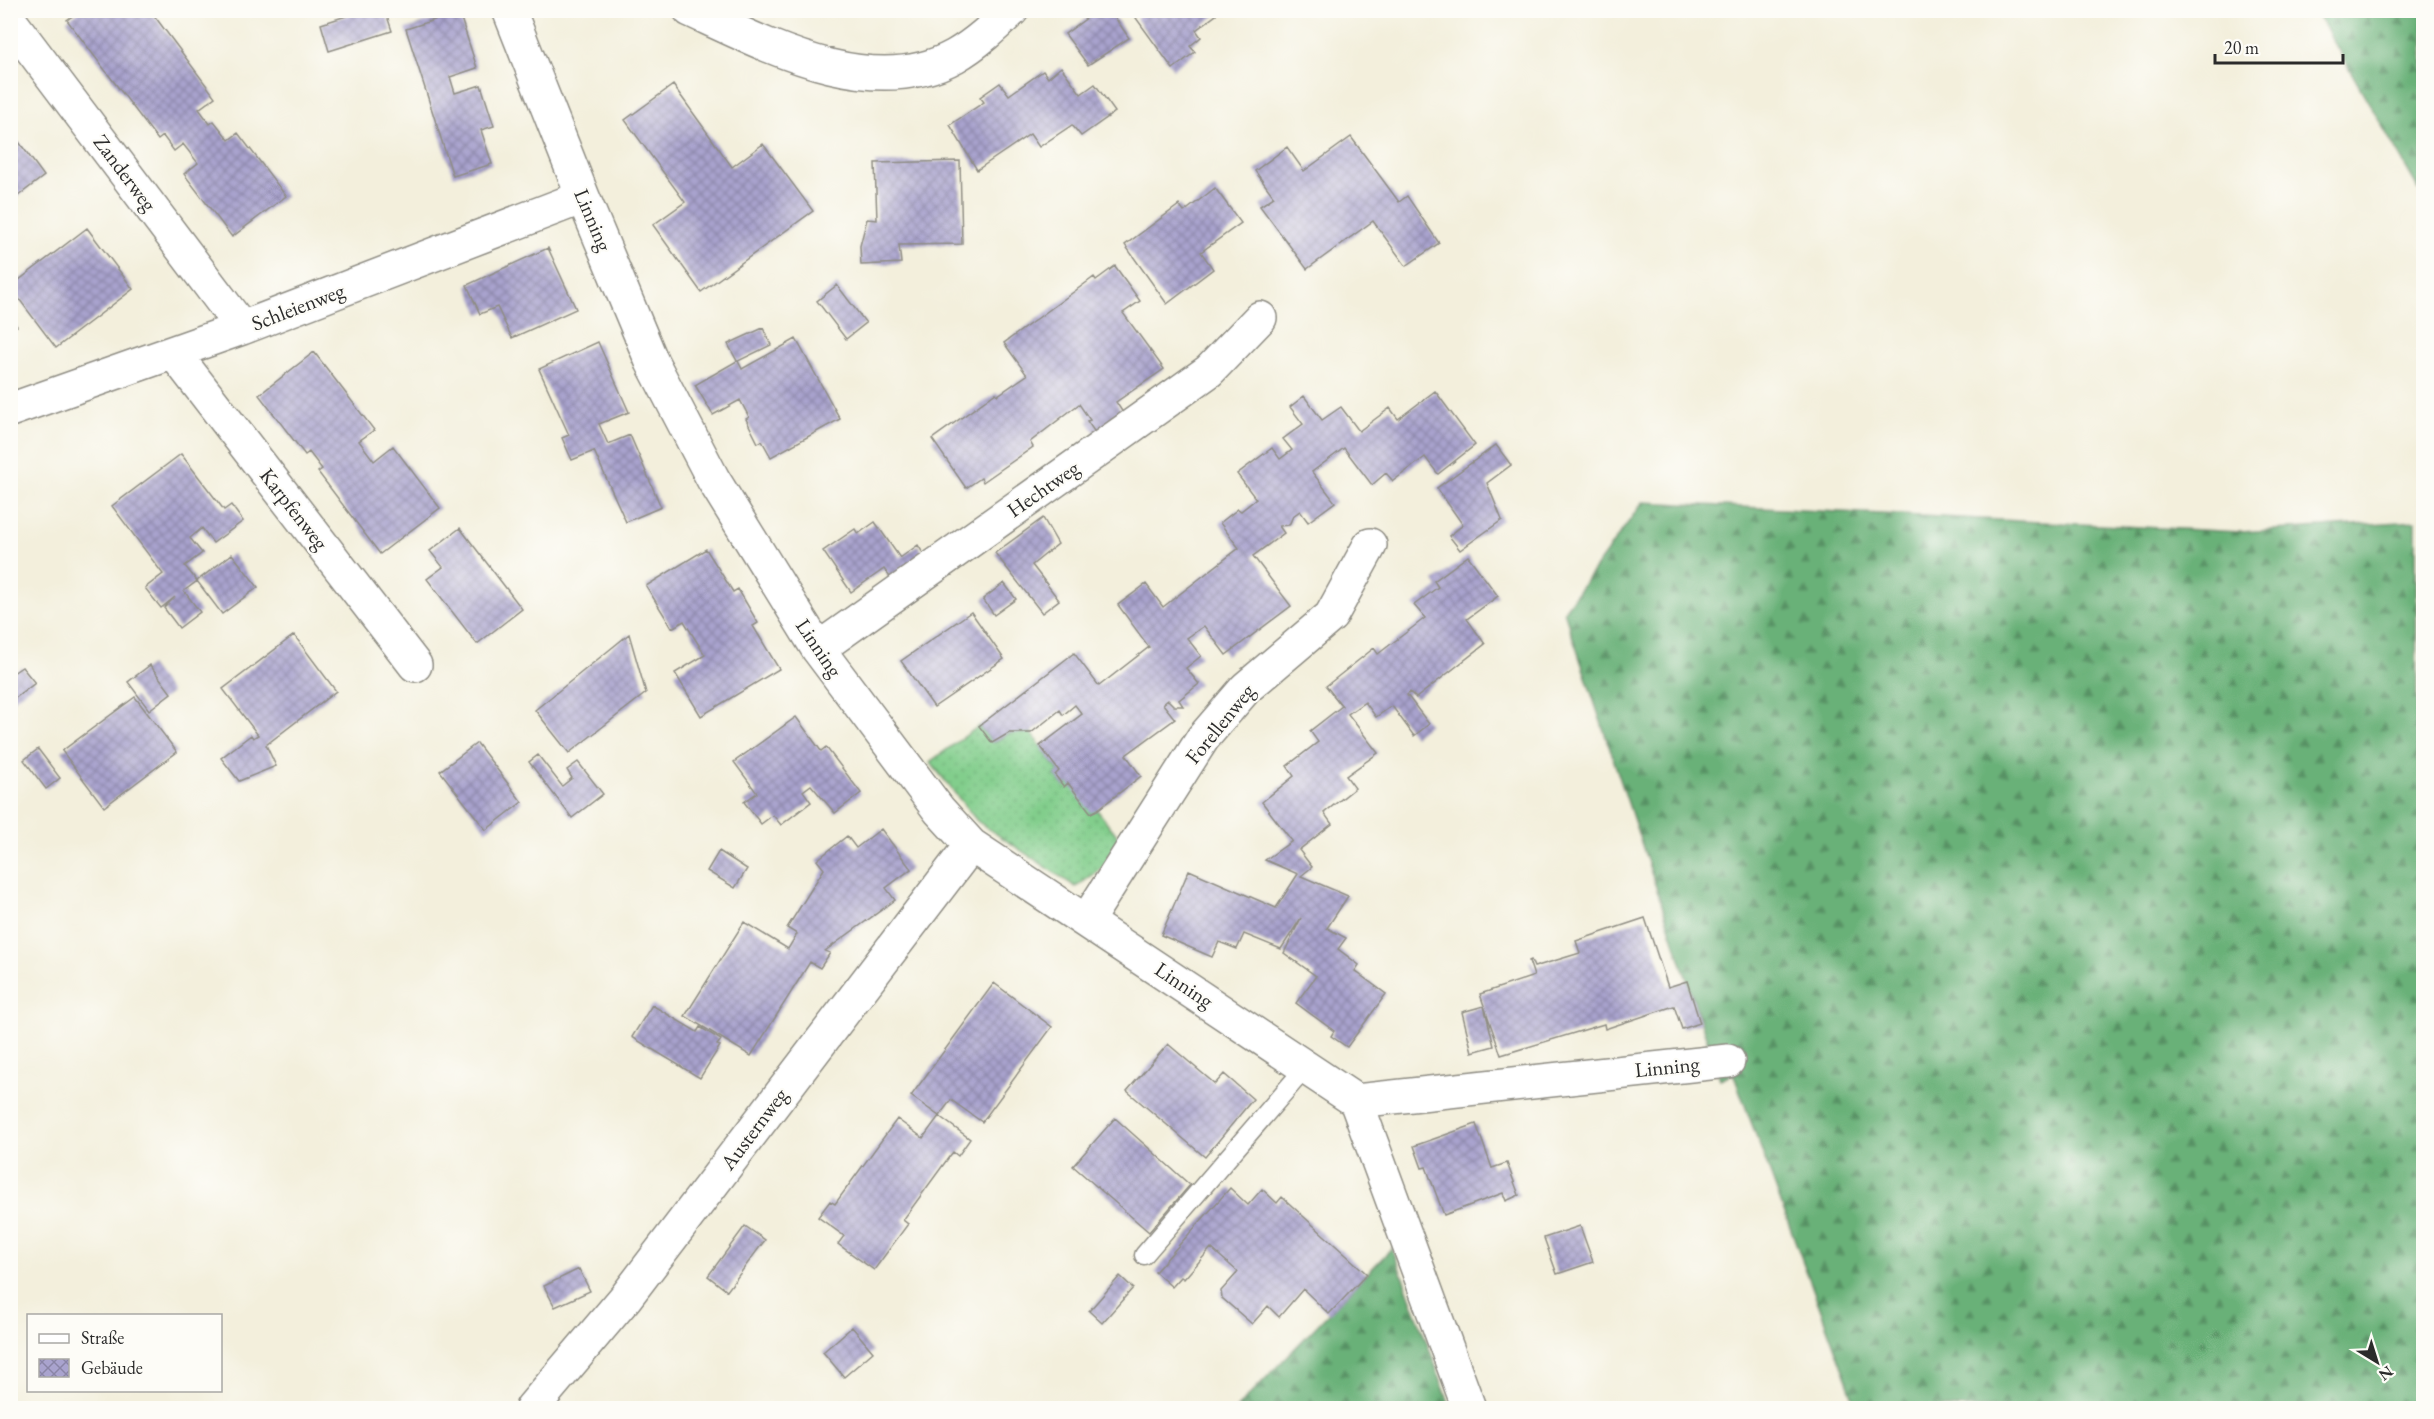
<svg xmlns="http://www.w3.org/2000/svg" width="2434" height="1419" font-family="'EB Garamond',serif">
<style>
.forest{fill:url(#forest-firs);stroke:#4a6e52;stroke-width:1.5}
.garden{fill:url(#garden-dots);stroke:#567c5c;stroke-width:1.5}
.building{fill:url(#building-cross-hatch)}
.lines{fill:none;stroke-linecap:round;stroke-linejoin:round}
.service-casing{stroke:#8f8d84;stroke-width:21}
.minor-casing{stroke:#8f8d84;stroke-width:36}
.service{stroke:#fff;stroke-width:18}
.minor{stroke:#fff;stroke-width:33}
.labels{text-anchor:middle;stroke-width:4.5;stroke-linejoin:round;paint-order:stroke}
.street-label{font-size:21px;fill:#2b2b2b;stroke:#fdfcf7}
</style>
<defs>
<pattern id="forest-firs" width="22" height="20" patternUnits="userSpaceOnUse" patternTransform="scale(1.5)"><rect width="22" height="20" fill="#69b178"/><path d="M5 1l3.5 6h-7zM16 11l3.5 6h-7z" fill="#579063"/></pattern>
<pattern id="garden-dots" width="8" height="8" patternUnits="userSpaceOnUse" patternTransform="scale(1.5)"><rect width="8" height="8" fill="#82ce8c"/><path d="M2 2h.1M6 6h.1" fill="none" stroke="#70b179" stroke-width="1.8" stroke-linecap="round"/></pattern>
<pattern id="building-cross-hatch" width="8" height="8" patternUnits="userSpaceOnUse" patternTransform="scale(1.5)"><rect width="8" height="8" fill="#a9a3ce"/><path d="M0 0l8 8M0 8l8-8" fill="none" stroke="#8a85a7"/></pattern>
</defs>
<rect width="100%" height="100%" fill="#fdfcf7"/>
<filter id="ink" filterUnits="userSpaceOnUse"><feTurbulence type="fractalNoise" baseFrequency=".0167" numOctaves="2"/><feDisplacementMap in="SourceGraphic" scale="12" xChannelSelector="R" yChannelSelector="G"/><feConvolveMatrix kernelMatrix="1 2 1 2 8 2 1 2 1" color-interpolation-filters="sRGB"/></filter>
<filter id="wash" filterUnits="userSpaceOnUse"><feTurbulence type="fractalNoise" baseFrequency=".008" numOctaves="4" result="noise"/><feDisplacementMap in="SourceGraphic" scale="24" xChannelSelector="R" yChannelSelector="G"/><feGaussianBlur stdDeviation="1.35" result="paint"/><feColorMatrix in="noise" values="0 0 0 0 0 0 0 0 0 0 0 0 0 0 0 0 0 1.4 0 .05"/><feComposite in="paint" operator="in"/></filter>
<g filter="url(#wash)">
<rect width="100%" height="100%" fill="#f3efdc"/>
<path class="forest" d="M2316 11H2423V197Z
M1643 502 2241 532 2416 521 2417 761 2424 769 2423 1408H1857L1733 1073 1720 1079 1564 611Z
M1392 1248 1451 1408H1237Z"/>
<path class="garden" d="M979 726 993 743 1009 733H1031L1059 771 1055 775 1064 786 1068 783 1097 810 1124 844 1113 860 1076 887 977 821 930 762Z"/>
<g id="blocks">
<path class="building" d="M81 10H150L215 97 199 109 210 124 214 121 229 140 238 133 286 196 232 237 184 174 198 163 183 144 174 151 163 136 158 140 67 20Z
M365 10H385L392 31 329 51 321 24Z
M879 10H894L891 16Z
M1098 10H1110L1129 38 1088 65 1065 34Z
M1147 10H1212L1216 15 1196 30 1201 37 1190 46 1195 52 1173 69 1136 18Z
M459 12 477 68 450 77 455 93 481 85 494 126 481 130 492 164 453 176 406 29Z
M1061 67 1081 94 1095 84 1115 112 1081 136 1072 125 1039 147 1030 134 977 170 950 125 984 102 980 97 1000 83 1009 95 1043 71 1048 78Z
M673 85 732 167 763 144 813 211 701 292 653 225 685 202 625 120Z
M1351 137 1399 202 1407 196 1439 243 1406 266 1373 221 1307 269 1260 206 1274 197 1255 171 1287 147 1304 171Z
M19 142 44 176 10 202V149Z
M960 161 962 244 899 245 901 263 861 265 860 246 867 219 877 220 875 163Z
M1215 188 1241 223 1201 252 1213 269 1167 304 1125 245 1179 205 1184 212Z
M87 228 133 289 56 348 10 287Z
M548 248 576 309 512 338 497 307 480 314 467 285Z
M1115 266 1140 301 1123 313 1164 369 1116 402 1127 419 1098 437 1087 421 1090 420 1079 404 1030 442 1033 447 983 482 981 478 966 488 932 439 996 393 998 395 1027 375 1004 343 1094 277 1096 280Z
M837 285 866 323 846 339 817 301Z
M10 318 17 326 10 330Z
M763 328 771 345 738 361 742 369 796 339 840 419 771 457 762 441 758 443 746 419 749 417 740 400 713 415 695 385 737 361 728 344Z
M598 342 629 412 599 424 608 444 630 435 661 507 626 522 594 451 572 460 562 438 569 435 539 369Z
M314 352 374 430 359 441 374 461 393 446 440 508 380 554 318 472 322 469 309 452 305 455 259 395Z
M1435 391 1475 445 1438 474 1425 457 1393 481 1386 473 1372 485 1344 448 1312 472 1335 502 1308 522 1300 511 1293 516 1289 525 1279 526 1284 533 1253 556 1291 606 1226 655 1204 626 1187 638 1201 656 1186 668 1199 684 1179 700 1183 706H1174L1168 700 1163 704 1175 719 1126 755 1141 776 1097 810 1091 813 1068 783 1064 787 1055 775 1059 771 1040 746 1082 714 1075 705 1063 715 1060 710 1031 733H1009L992 743 979 726 1074 653 1099 686 1149 647 1118 605 1146 584 1163 607 1239 548 1220 523 1238 509 1241 511 1256 499 1237 474 1272 448 1280 459 1292 450 1283 439 1303 424 1290 407 1304 396 1322 420 1341 407 1359 431 1390 408 1398 419Z
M1496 445 1511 465 1487 483 1502 520 1460 550 1449 536 1463 525 1437 488Z
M181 454 224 510 231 505 243 521 213 543 202 528 190 538 202 553 185 566 197 581 184 591 200 612 179 628 164 608 175 597 161 608 145 588 163 574 112 506Z
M1043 518 1058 544 1032 565 1059 600 1042 613 995 553Z
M875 522 900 558 918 545 928 561 895 584 884 569 851 592 823 551 855 529 858 534Z
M460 528 522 609 477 644 427 579 443 567 430 551Z
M706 549 733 592 738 589 758 623 753 626 779 669 701 716 675 673 705 655 684 621 672 628 646 586Z
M232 554 258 587 222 614 197 581Z
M1468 556 1498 596 1467 619 1485 644 1416 698 1410 692 1407 695 1429 724 1414 736 1392 706 1376 717 1365 702 1348 714 1378 753 1346 776 1355 788 1324 813 1332 824 1299 850 1312 867 1301 876 1348 896 1327 928 1346 938 1338 949 1359 965 1355 971 1386 994 1347 1047 1331 1036 1334 1031 1296 1003 1316 976 1284 953 1301 918 1281 949 1244 934 1237 949 1219 942 1212 957 1161 935 1189 870 1276 908 1298 874 1265 860 1292 841 1262 802 1294 776 1287 766 1318 742 1310 731 1342 706 1326 686 1374 648 1378 654 1425 618 1414 605 1438 587 1434 581Z
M1004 583 1016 599 994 615 983 599Z
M971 612 1004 659 934 707 901 661Z
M629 634 646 693 569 753 535 710Z
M294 635 336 691 266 745 276 766 239 781 221 758 251 735 253 738 258 735 223 689Z
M150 665 171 693 149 710 128 682Z
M22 667 35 683 10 702V669L13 673Z
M135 697 177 752 104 807 62 751Z
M796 717 821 751 826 747 861 793 835 813 811 785 803 791 811 802 781 825 773 815 761 824 744 802 757 793 734 762Z
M477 743 522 802 486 830 440 771Z
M38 749 60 778 46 789 24 760Z
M538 755 562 786 572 778 567 770 578 762 603 794 572 818 529 762Z
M881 829 911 869 886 888 895 900 825 951 830 953 820 968 810 962 751 1056 685 1016 744 922 788 949 797 934 787 928 824 869 817 860 847 836 856 848Z
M719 851 747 869 735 888 707 871Z
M1645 918 1668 987 1687 981 1700 1023 1682 1029 1674 1006 1605 1029 1604 1024 1501 1055 1480 994 1534 976 1529 961 1531 960 1534 967 1580 953 1576 941Z
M994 983 1052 1027 982 1122 951 1100 939 1116 911 1096Z
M652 1005 697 1032 700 1027 721 1040 717 1045 720 1046 700 1078 632 1037Z
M1484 1006 1494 1046 1472 1052 1462 1012Z
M1168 1044 1215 1084 1224 1074 1253 1099 1205 1157 1127 1091Z
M939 1116 970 1139 958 1156 953 1152 949 1157 903 1220 908 1224 874 1270 838 1244 844 1236 818 1217 830 1201 835 1204 897 1119 923 1138Z
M1115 1118 1190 1185 1149 1232 1073 1166Z
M1476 1124 1492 1168 1507 1163 1519 1195 1506 1201 1503 1193 1444 1215 1426 1167 1422 1168 1414 1146Z
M1230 1188 1248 1205 1262 1189 1277 1203 1282 1197 1367 1274 1329 1314 1303 1289 1279 1317 1268 1306 1252 1324 1222 1298 1221 1291 1238 1272 1211 1248 1184 1279 1181 1277 1172 1287 1155 1272Z
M745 1226 765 1240 727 1291 708 1276Z
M1580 1226 1593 1262 1557 1274 1544 1238Z
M579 1269 590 1291 555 1307 544 1286Z
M1120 1276 1133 1288 1102 1323 1089 1311Z
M852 1327 873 1352 844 1377 823 1352Z"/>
</g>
</g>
<g filter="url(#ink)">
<use href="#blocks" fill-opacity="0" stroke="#8f8d84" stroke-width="1.5"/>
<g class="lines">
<defs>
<path id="service" d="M1144 1255 1306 1067"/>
<path id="minor" d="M509 10 583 197 652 362 713 479 818 649 939 810 971 845 1356 1101 1469 1408
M690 10C766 45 872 102 955 56 976 44 994 27 1012 10
M10 18 11 22 242 328
M174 353 415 665
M10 410 242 328 583 197
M818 649 1209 371 1260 318
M1087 920 1203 738 1246 688 1331 616 1370 545
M1356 1101 1728 1061
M532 1408 626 1297 971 845"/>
</defs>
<use href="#service" class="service-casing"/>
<use href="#minor" class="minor-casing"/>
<use href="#service" class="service"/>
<use href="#minor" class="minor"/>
</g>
</g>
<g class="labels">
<g class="street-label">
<text transform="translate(125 173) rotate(53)" y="7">Zanderweg</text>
<text transform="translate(593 220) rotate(67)" y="7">Linning</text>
<text transform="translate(298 307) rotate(-21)" y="7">Schleienweg</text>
<text transform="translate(1043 489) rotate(-35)" y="7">Hechtweg</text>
<text transform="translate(294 509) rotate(52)" y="7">Karpfenweg</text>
<text transform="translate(819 648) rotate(56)" y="7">Linning</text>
<text transform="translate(1220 724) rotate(-51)" y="7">Forellenweg</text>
<text transform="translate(1184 985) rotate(34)" y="7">Linning</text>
<text transform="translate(1667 1067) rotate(-6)" y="7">Linning</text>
<text transform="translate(754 1129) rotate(-53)" y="7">Austernweg</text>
</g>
</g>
<rect width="2434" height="1419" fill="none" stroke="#fdfcf7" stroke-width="36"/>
<rect x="27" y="1314" width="195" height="78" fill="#fdfcf7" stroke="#a9a8a5" stroke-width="1.5"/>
<rect x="39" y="1334" width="30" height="9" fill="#ffffff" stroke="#a9a8a5" stroke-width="1.5"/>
<text x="81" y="1344" font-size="18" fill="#2b2b2b">Straße</text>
<rect x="39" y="1359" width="30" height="18" fill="url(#building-cross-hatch)" stroke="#a9a8a5" stroke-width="1.5"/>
<text x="81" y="1374" font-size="18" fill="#2b2b2b">Gebäude</text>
<g transform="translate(2377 1362) rotate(142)" stroke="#fdfcf7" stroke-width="4.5" paint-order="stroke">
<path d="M0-4.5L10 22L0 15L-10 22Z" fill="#2b2b2b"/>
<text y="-9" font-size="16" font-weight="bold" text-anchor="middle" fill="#2b2b2b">N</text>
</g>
<path d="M2215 54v9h128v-9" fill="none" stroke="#2b2b2b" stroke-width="3"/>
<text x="2224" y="54" font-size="18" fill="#2b2b2b" stroke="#fdfcf7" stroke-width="4.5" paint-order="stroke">20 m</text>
</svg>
